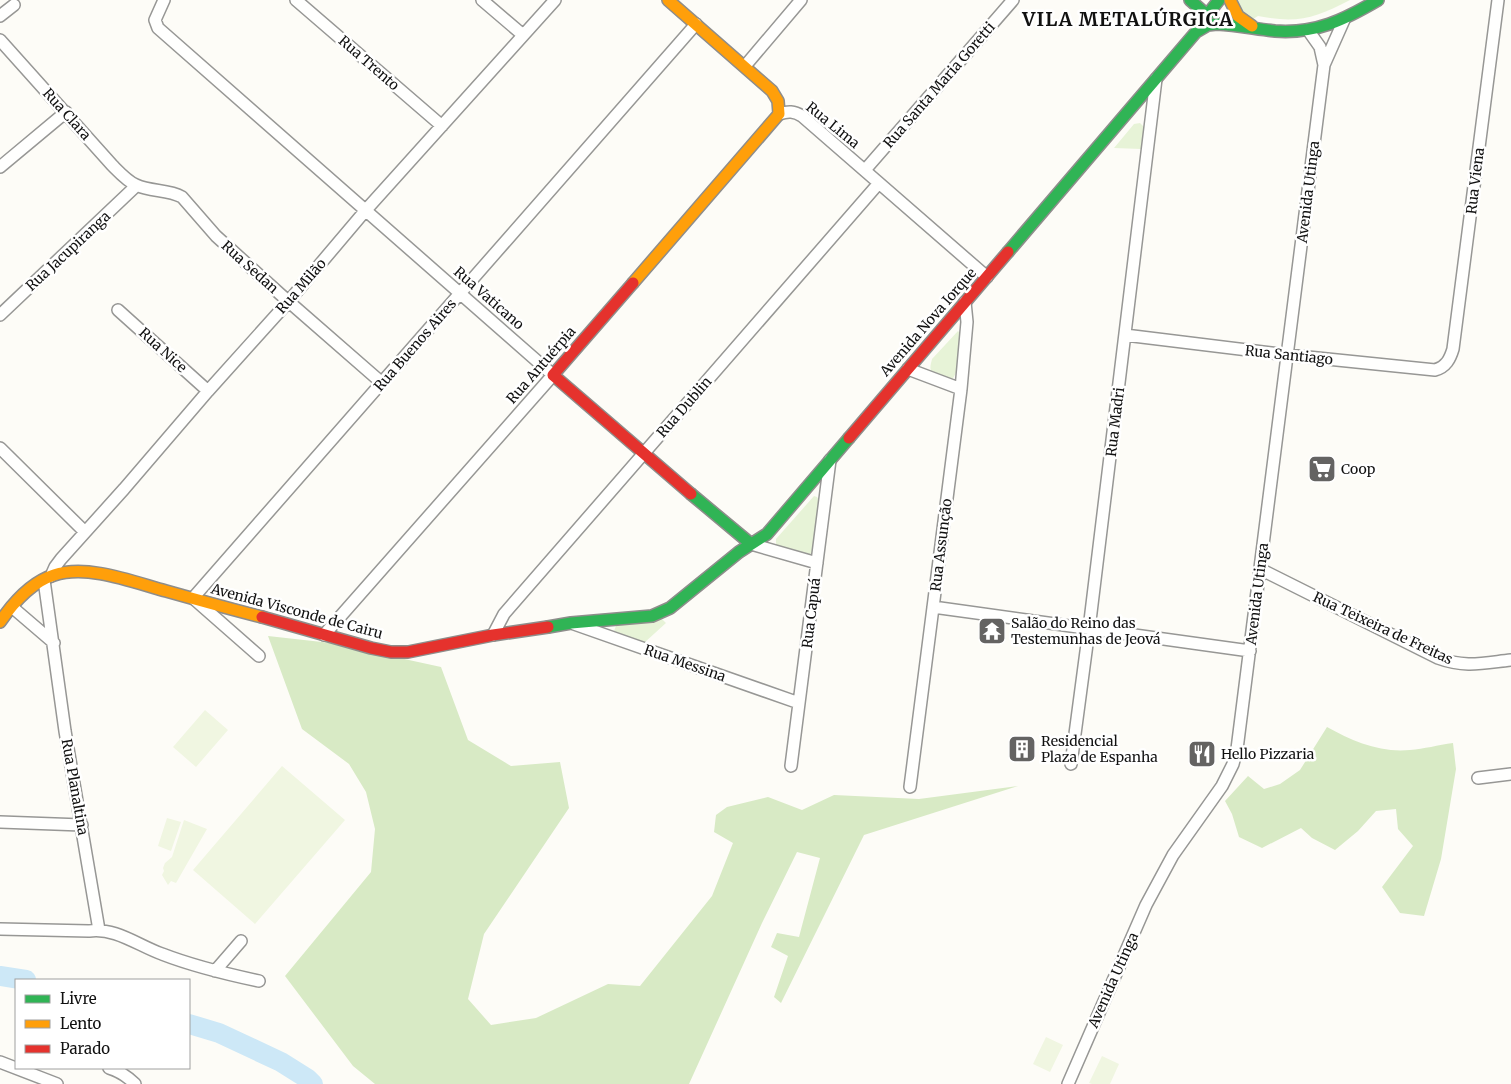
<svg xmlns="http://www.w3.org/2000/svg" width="1511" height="1084" font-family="Merriweather,serif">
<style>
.green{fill:#e7f3d7}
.forest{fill:#d8eac5}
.pitch{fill:#f0f6e1}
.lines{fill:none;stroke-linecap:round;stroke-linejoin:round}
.river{stroke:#cde8f7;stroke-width:20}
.street-casing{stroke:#979795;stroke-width:14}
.fast-casing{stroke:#8e8d8b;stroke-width:14}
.slow-casing{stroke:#8e8d8b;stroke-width:14}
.jam-casing{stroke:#8e8d8b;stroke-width:14}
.street{stroke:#fffffe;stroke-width:11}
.fast{stroke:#30b455;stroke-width:11}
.slow{stroke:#ff9f0a;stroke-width:11}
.jam{stroke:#e5322d;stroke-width:11}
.labels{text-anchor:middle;stroke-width:5;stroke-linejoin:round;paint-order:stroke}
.street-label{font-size:14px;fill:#111;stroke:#fff}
.poi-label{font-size:14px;fill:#111;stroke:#fff;text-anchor:start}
.district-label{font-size:19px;font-weight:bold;letter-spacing:1px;fill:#111;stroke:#fff}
</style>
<rect width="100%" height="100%" fill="#fdfcf7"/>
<path class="green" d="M1236 0H1350C1315 18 1298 24 1258 16L1253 19 1245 16Z
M1140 123 1144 127 1141 149 1114 148 1134 124Z
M958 331 959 332 960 336C959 348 960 374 951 380L932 373C929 368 931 364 932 359Z
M814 496 817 497 819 500 812 553 808 555 776 545V539Z
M661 618 666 623 644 643 616 633 614 631 616 626Z"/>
<path class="forest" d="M268 636 331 643 441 667 468 740 511 766 560 762 569 808 484 934 468 999 491 1025 536 1018 608 984 640 986 712 896 733 843 714 832 716 815 727 807 768 797 802 810 834 795 919 799 1018 786 864 835 781 1003 774 997 788 956 771 947 777 933 799 937 820 858 797 852 762 923 689 1084H375L353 1066 285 976 371 872 375 829 366 792 349 764 302 729Z
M1327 727C1352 741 1380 753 1410 750 1424 749 1438 745 1453 743L1456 769 1441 859 1424 916 1400 913 1382 887 1413 846 1398 829 1396 809 1376 811 1358 831 1335 850 1312 838 1301 828 1262 848 1239 837 1232 814 1225 801 1248 776 1264 789 1280 784 1300 770Z"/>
<path class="pitch" d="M205 710 228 730 196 767 173 747Z
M282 766 345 820 255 924 193 870Z
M167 818 181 822 171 851 158 846Z
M184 820 207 829 176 883 171 881 168 885 162 875 164 871 163 868 165 863 172 857Z
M1046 1037 1063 1045 1050 1072 1033 1064Z
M1102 1056 1119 1064 1110 1084H1092L1089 1083Z"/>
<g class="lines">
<path class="river" d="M0 976 26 980
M189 1024 219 1033 281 1062 308 1079 313 1084"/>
<defs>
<path id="street" d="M164 0 155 20 158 28 553 375 324 635
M296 0 442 126
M482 0 523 35
M0 16 14 5
M1308 30 1320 47 1324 65
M0 40 112 165C119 172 127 181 136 185 151 192 168 189 182 197L216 236 280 294 382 383
M745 66 801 0
M779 114C788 111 794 111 802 116L987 277
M0 167 66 112
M865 170 1013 0
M118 310 208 391
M0 315 136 186
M1125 335 1288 355 1435 370C1446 367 1450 359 1453 349L1498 0
M908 369 961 389
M0 448 85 532
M751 544 817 563
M1260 569 1438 658C1465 668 1483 663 1511 660
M51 576 55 567 61 559 124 489 208 391 288 302 365 211 555 0
M44 580 65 731 99 930
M12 607 54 643
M933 607 1250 651
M574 624 799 703
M493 635 504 614 879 183
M259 656 193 598 696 24
M1071 764 1089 629 1156 79
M791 766 830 460
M1478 778 1511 774
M910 787 961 389 967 322 965 302
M0 822 82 825
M0 929 89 931C115 927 139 946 162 954 193 966 226 974 259 981
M215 971 241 941
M0 1062 57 1084
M109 1068C119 1071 127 1076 135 1084
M1068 1084 1146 905 1173 855 1222 786 1233 764 1237 749C1267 521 1296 293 1324 65L1344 20"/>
<path id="fast" d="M1190 0 1207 15
M1196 32 1208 25 1217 24C1237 25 1256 29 1275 31 1316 34 1344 20 1378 0
M1008 252 1196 32 1201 23 1219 0
M691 494 751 544
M548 627 571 623 652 616 670 608 739 552 767 534 849 438"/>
<path id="slow" d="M1230 0 1238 16 1252 26
M633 283 779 114 778 101 772 91 668 0
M0 622C13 603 32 582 54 575 88 564 133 582 166 591 198 600 230 609 262 617"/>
<path id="jam" d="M633 283 553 375 691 494
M849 438 1008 252
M262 617 371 648 391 652H408L493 635 548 627"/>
</defs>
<use href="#street" class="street-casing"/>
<use href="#fast" class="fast-casing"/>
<use href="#slow" class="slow-casing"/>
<use href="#jam" class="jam-casing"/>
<use href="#street" class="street"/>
<use href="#fast" class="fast"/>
<use href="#slow" class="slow"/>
<use href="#jam" class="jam"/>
</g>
<defs>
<symbol id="supermarket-square" viewBox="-11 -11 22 22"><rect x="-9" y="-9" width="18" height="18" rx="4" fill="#646362" stroke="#fff"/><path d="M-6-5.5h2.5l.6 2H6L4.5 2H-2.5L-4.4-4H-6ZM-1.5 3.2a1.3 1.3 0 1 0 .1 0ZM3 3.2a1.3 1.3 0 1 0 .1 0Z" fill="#fff"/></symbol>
<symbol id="temple-square" viewBox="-11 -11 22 22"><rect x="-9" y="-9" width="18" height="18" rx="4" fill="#646362" stroke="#fff"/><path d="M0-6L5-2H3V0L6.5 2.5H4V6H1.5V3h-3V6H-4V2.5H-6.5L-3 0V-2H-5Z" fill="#fff"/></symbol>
<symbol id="building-square" viewBox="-11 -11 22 22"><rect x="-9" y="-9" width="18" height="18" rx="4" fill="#646362" stroke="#fff"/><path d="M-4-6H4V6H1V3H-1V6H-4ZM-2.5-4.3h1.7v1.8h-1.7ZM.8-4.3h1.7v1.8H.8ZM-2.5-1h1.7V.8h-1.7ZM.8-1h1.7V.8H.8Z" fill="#fff"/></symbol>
<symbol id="restaurant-square" viewBox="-11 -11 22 22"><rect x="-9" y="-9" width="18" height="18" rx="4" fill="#646362" stroke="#fff"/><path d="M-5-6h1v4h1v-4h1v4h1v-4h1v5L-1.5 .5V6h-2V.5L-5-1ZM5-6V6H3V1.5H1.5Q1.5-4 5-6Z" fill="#fff"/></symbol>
</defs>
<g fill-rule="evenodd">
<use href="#supermarket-square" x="1306" y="453" width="32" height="32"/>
<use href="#temple-square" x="976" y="615" width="32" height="32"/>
<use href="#building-square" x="1006" y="733" width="32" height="32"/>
<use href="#restaurant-square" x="1186" y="738" width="32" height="32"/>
</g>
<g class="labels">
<g class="street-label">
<text transform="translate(369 63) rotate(41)" y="5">Rua Trento</text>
<text transform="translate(939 85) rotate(-49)" y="5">Rua Santa Maria Goretti</text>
<text transform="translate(67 114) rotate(48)" y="5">Rua Clara</text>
<text transform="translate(833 125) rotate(39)" y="5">Rua Lima</text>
<text transform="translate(1475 181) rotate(-83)" y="5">Rua Viena</text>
<text transform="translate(1308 192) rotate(-83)" y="5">Avenida Utinga</text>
<text transform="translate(68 251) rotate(-43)" y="5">Rua Jacupiranga</text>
<text transform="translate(250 267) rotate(42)" y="5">Rua Sedan</text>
<text transform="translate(301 286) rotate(-49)" y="5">Rua Milão</text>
<text transform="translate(489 298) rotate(41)" y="5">Rua Vaticano</text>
<text transform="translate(928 322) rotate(-49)" y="5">Avenida Nova Iorque</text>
<text transform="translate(415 345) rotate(-49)" y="5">Rua Buenos Aires</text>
<text transform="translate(163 350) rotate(42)" y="5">Rua Nice</text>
<text transform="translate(1289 355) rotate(6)" y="5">Rua Santiago</text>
<text transform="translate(541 365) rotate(-49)" y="5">Rua Antuérpia</text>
<text transform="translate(684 407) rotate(-49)" y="5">Rua Dublin</text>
<text transform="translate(1115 422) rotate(-83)" y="5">Rua Madri</text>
<text transform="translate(941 545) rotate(-83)" y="5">Rua Assunção</text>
<text transform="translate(1257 594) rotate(-83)" y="5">Avenida Utinga</text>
<text transform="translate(297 611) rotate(15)" y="5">Avenida Visconde de Cairu</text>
<text transform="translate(811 613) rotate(-83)" y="5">Rua Capuá</text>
<text transform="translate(1383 628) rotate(25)" y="5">Rua Teixeira de Freitas</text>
<text transform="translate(685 663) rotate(19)" y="5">Rua Messina</text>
<text transform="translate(75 787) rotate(80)" y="5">Rua Planaltina</text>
<text transform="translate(1113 980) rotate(-66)" y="5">Avenida Utinga</text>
</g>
<g class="poi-label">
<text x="1341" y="474">Coop</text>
<text x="1011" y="628">Salão do Reino das<tspan x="1011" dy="16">Testemunhas de Jeová</tspan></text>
<text x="1041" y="746">Residencial<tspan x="1041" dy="16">Plaza de Espanha</tspan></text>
<text x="1221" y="759">Hello Pizzaria</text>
</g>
<g class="district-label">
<text x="1128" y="26">VILA METALÚRGICA</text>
</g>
</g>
<rect x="15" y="979" width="175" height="90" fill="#ffffff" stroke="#a0a0a0"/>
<rect x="25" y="995" width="25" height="8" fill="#30b455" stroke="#a0a0a0"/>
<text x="60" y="1004" font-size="15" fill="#111111">Livre</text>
<rect x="25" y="1020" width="25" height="8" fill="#ff9f0a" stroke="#a0a0a0"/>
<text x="60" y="1029" font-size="15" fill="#111111">Lento</text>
<rect x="25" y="1045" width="25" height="8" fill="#e5322d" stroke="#a0a0a0"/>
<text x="60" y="1054" font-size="15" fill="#111111">Parado</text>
</svg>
